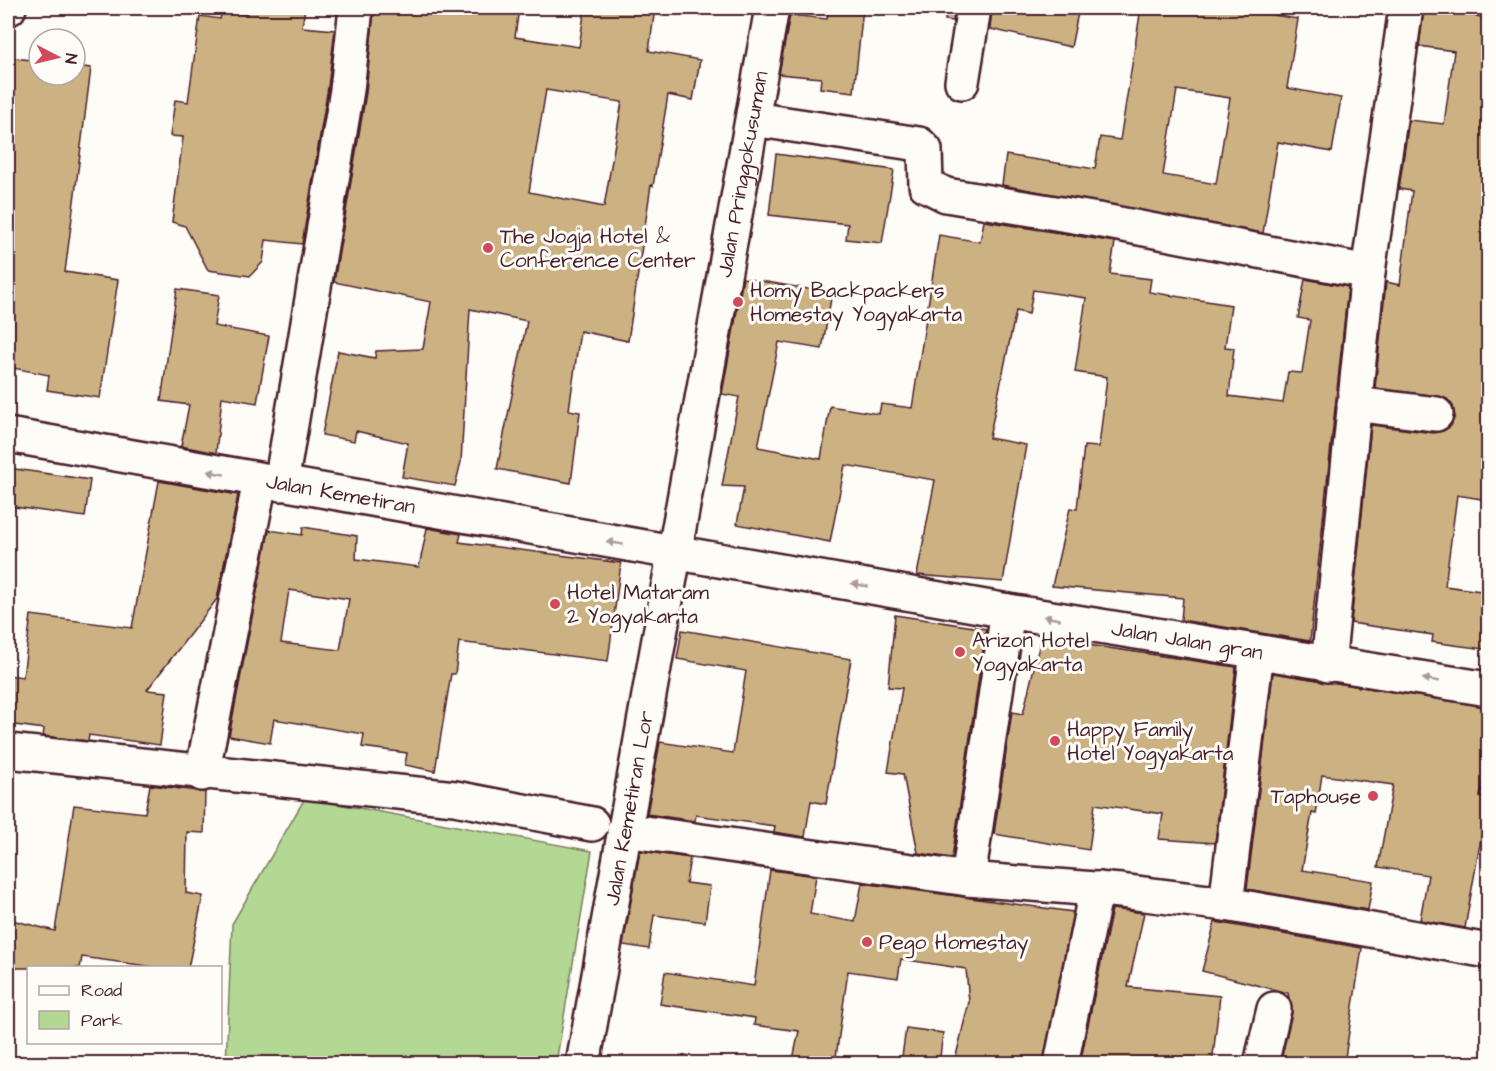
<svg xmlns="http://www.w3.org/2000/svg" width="1496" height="1071" font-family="'Architects Daughter',sans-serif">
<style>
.green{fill:#b3d894;stroke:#7e7c60;stroke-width:1.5}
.building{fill:#ccb283;stroke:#4a1f2b;stroke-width:1.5;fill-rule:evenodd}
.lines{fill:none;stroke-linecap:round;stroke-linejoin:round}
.minor-casing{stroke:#4a1f2b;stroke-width:38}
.minor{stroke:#fdfcf7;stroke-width:33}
.oneway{fill:#ac999b}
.poi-dot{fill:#d1495b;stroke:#fdfcf7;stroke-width:2}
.labels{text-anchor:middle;stroke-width:6;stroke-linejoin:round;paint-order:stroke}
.street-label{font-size:21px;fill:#4a1f2b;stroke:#fdfcf7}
.poi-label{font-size:21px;fill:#4a1f2b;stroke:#fdfcf7;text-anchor:start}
</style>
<rect width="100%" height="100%" fill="#fdfcf7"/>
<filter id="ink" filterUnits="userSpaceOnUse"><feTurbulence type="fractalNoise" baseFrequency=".0167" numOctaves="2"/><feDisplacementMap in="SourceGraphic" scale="12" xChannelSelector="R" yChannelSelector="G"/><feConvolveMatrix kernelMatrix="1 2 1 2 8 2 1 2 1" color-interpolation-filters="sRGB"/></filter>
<g filter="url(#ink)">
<path class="green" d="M305 798 592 851 556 1063 226 1064 232 924Z"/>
<path class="building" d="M248 8H305L302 27 335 30 328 87 302 244 266 240 263 262 250 276 208 270 185 226 172 222 183 137 170 136 175 100 188 102 200 16 220 19 222 11 247 14Z
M422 8H519L515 37 579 47 585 8H655L649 51 700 60 693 100 668 95 653 186 651 185 628 341 580 331 569 410 580 412 571 483 497 469 527 321 470 309 461 462 455 486 402 477 408 443 356 431 354 441 322 435 338 351 375 358 376 351 423 349 431 302 334 282 366 93 374 9 422 13ZM546 90 622 102 604 207 529 192Z
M829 8H863L854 92 820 88 821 78 779 74 790 15 827 19Z
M946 8H955L953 21 945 20Z
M992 8H1079L1071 47 990 29Z
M1141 8H1250L1249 11 1298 19 1287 88 1341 98 1332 152 1278 142 1263 233 1002 185 1006 155 1095 169 1100 137 1120 140ZM1177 90 1230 98 1216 184 1163 175Z
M1424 8 1488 18V500L1457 495 1445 586 1488 592V622L1484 649 1432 642 1433 635 1351 623 1371 425 1434 433 1443 431 1451 426 1455 416 1453 406 1447 399 1439 396 1375 388 1386 282 1400 285 1412 191 1399 189 1409 120 1444 124 1454 51 1419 46Z
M14 58 39 61V75H75V66L91 68 65 272 118 280 100 398 47 390 49 375 8 367V110Z
M776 154 894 170 882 243 846 239 848 224 769 215Z
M984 221 1115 242 1110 274 1151 279 1149 292 1231 305 1225 347 1234 348 1229 396 1283 403 1288 372 1302 373 1310 320 1298 318 1305 279 1348 287 1310 641 1181 620 1183 598 1052 586 1070 508 1077 509 1084 446 1099 447 1107 377 1075 372 1086 298 1033 290 1029 314 1016 311 989 438 1026 445 1003 582 917 575 935 480 845 465 830 542 737 524 744 487 722 486 739 397 722 394 743 278 832 293 822 349 779 342 758 447 821 459 830 406 879 414 881 404 912 408 939 235 980 242Z
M177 289 219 295 214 326 269 336 257 403 222 397 216 453 181 446 189 405 161 401Z
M8 468 90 480 85 517 8 506Z
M159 481 238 495 217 599 147 690 167 692 160 745 89 735 88 741 43 736 44 729 8 724V675L23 677 31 615 132 628Z
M303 527 357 536 356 559 419 567 427 528 461 534 459 542 621 563 608 661 459 642 455 674H451L435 771 405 765 407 753 362 747 364 734 274 719 270 743 229 736 269 530 302 535ZM289 590 349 599 340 650 281 643Z
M895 615 986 629 952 858 918 853 903 774 888 772 902 688 888 687Z
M682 630 851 659 826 804 811 801 805 837 774 832 775 826 696 815 695 821 647 814 660 742 733 753 746 671 677 659Z
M1041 638 1236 667 1215 843 1159 839 1163 814 1095 804 1089 850 994 834 1012 712 1023 714Z
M1273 673 1488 707V757L1480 797 1488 799 1465 928 1420 920 1428 875 1378 867 1393 785 1322 775 1316 814 1312 813 1302 870 1373 881 1368 910 1247 889Z
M150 785 205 792 204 833 187 832 186 893 203 896 188 968H162L82 957 80 968H8V919L55 931 74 805 145 813Z
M640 851 690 858 686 883 710 886 705 922 654 915 649 949 623 945Z
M770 870 816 876 810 914 855 922 862 883 1073 912 1043 1064H981L955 1060 969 1002 966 969 901 959 898 978 848 971 835 1064H792L799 1031 754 1025 755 1018 660 1004 665 972 754 986Z
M1112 909 1144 913 1128 987 1220 996 1212 1064H1080Z
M1215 922 1362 948 1344 1064H1280L1292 1013 1288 993 1202 971Z
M906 1028 943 1033 939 1064H901Z"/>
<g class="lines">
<defs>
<g id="minor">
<path d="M8 8H9"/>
<path d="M962 82 974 8"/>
<path d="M753 119 919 144 925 150 926 185 946 195 1098 220 1368 272"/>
<path d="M1354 404 1436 414"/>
<path id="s1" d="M8 435 1008 611 1488 689"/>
<path d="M281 484 347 90 356 8"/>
<path d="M1008 611 968 879 1121 891 1226 904 1257 652"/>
<path d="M1328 665 1368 272 1406 8"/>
<path d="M8 751 455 798 592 824"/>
<path d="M202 774 260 481"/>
<path d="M624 830 968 879"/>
<path d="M1226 904 1488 951"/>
<path id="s2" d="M583 1064 772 8"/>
<path d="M1061 1064 1093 905 1099 889"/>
<path d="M1261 1064 1274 1009"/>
</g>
</defs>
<use href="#minor" class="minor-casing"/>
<use href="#minor" class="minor"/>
</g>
<defs><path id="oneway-solid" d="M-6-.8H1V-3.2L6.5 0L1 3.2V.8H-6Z" transform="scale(1.5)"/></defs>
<g class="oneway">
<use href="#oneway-solid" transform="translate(216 473) rotate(-170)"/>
<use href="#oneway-solid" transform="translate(615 543) rotate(-170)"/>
<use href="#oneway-solid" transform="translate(860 585) rotate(-170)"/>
<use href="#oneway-solid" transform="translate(1052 618) rotate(-170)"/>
<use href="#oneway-solid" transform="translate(1431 680) rotate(-171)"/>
</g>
</g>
<g class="poi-dot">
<circle cx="488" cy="248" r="6"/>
<circle cx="738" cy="302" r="6"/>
<circle cx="555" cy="604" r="6"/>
<circle cx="960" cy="652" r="6"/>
<circle cx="1055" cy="741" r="6"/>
<circle cx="1373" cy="796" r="6"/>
<circle cx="867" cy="942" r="6"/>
</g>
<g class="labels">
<g class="street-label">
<text dy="7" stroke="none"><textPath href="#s2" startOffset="904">Jalan Pringgokusuman</textPath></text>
<text dy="7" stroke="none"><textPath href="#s1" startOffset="338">Jalan Kemetiran</textPath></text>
<text dy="7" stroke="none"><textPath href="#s1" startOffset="1197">Jalan Jalan gran</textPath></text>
<text dy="7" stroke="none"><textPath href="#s2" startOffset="260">Jalan Kemetiran Lor</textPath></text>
</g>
<g class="poi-label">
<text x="500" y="243">The Jogja Hotel &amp;<tspan x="500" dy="24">Conference Center</tspan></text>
<text x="750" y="297">Homy Backpackers<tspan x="750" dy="24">Homestay Yogyakarta</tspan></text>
<text x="567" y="599">Hotel Mataram<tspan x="567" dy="24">2 Yogyakarta</tspan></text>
<text x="972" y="647">Arizon Hotel<tspan x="972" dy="24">Yogyakarta</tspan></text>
<text x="1067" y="736">Happy Family<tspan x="1067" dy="24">Hotel Yogyakarta</tspan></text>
<text x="1361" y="803" text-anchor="end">Taphouse</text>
<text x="879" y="949">Pego Homestay</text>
</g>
</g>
<rect width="1496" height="1071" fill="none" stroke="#fdfcf7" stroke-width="30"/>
<rect x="15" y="15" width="1466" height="1041" fill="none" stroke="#4a1f2b" stroke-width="2" filter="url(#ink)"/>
<rect x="27" y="966" width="195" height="78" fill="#fdfcf7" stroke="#b5a4a5" stroke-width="1.5"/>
<rect x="39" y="986" width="30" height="9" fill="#fdfcf7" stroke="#b5a4a5" stroke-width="1.5"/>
<text x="81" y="996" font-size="18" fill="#4a1f2b">Road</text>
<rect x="39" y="1011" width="30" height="18" fill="#b3d894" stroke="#b5a4a5" stroke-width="1.5"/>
<text x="81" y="1026" font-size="18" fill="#4a1f2b">Park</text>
<g transform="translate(57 57) rotate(97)"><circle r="28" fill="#fdfcf7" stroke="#b5a4a5" stroke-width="1.5"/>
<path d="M0-4.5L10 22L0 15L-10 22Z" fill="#d1495b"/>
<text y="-9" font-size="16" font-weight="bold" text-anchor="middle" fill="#4a1f2b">N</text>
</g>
</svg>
